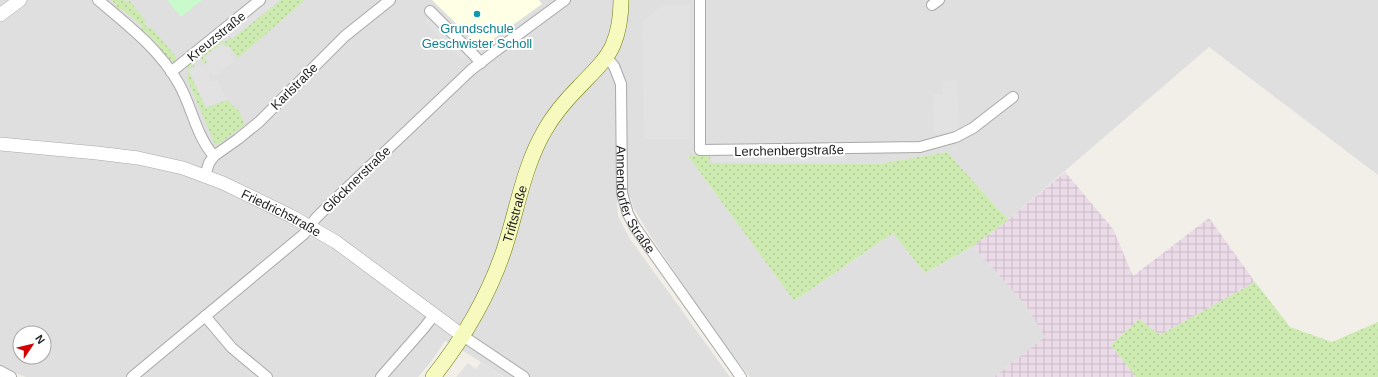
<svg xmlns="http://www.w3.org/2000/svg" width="1378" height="377" font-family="Helvetica,sans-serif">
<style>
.residential{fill:#e0dfdf;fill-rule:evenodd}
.industrial{fill:url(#industrial-grid)}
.education{fill:#ffffe5}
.grass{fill:url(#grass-dots)}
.park{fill:#c8facc}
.parking{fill:#e2e2e2}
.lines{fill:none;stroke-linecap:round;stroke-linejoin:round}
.minor-casing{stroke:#a9a9a9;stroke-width:12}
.tertiary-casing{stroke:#a9a9a9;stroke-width:14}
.secondary-casing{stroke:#707d05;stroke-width:16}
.minor{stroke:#fff;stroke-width:10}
.tertiary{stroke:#fff;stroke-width:13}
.secondary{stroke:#f7fabf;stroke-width:15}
.culture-dot{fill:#0f9aa8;stroke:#fff;stroke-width:1.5}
.labels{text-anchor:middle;stroke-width:4;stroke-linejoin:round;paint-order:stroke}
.culture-label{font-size:13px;fill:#0d838f;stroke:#fff}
.street-label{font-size:13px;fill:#222;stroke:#fff}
</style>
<defs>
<pattern id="industrial-grid" width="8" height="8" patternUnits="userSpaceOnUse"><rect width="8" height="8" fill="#ebdbe8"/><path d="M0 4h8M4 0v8" fill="none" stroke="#c9bcc7"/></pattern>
<pattern id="grass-dots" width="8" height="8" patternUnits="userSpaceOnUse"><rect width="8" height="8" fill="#cdebb0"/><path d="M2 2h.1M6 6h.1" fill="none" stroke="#b0c997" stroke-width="1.8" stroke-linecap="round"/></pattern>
</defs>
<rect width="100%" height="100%" fill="#f2efe9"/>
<path class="residential" d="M0 0H1378V175L1209 47 1008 220 947 152 878 164 710 163V156H688L794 301 893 233 925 273 973 246 1027 307 1047 336 994 377H750L714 331 648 232 633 207 631 198 617 201 618 216 630 239 730 377H504L470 355 445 341 430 363 418 377H26L12 372 9 377H0ZM20 333H44V357H20Z"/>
<path class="industrial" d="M1065 172 1113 229 1133 276 1209 218 1255 282 1160 335 1139 319 1111 345 1136 377H994L1045 337 1027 307 973 246 1008 220Z"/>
<path class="education" d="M432 0H539L542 4 481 48Z"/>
<path class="grass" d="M111 0H124L127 2 129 0 146 21 144 23 148 29 151 27 176 57 175 62 167 60 160 51V47L147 33H144L141 31 142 26 122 9 116 10V4Z
M281 0H305L238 58 228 45 226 47 222 43 205 56 204 58 207 63 205 64C202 61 201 58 201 54L220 39 224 43 230 38 232 39Z
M190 64 195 66 188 70 206 108 227 100 239 111 245 125 217 145 215 144 187 79V67Z
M947 152 1008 220 973 246 925 273 893 233 794 301 688 156H710V163L878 164Z
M1255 282 1290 327 1332 342 1378 322V377H1136L1111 345 1139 319 1160 335Z"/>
<path class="park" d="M167 0H202L181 17Z"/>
<path class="parking" d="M268 0H279L232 38 228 32Z
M690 5 689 139H644L642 22 661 6Z
M429 16 468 55 462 60 424 21Z
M222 43 226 48 228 46 233 52 229 55 234 61 215 76 211 71 208 76 210 82 217 79 226 99 206 107 189 70 196 66 205 65 208 62 204 57Z
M957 80 959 131 934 133 933 95 942 94V81Z
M846 154 847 161 712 162 711 155Z
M481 362 503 377H456L468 363 476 369Z"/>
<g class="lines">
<defs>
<g id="minor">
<path d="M98 0C128 25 160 50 179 84 192 107 196 136 214 156"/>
<path d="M700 0V150L920 147 956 137 973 128 1013 97"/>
<path d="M932 5 939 0"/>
<path d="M430 11 473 54 481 63"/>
<path id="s1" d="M606 57 614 66 621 84 622 193 628 214 635 227 741 377"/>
<path d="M171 72 260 0"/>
<path d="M205 176 209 163 214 156 238 139 259 122 345 36 390 0"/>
<path d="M205 316 232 348 267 377"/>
<path d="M463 336 524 377"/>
<path d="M0 371 11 377"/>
<path d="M132 377 304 234 316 218 329 205 471 70 493 53 565 0"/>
<path d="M381 377 424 328 434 315"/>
</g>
<g id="tertiary">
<path d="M0 15 20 0"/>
<path id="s2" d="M0 144 97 153 138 158 183 168 223 183 291 216 336 242 463 336"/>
</g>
<g id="secondary">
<path id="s3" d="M433 377C463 339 487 299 503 253 517 212 523 167 545 130 554 114 566 100 579 87 591 74 606 61 613 45 619 31 621 15 621 0"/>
</g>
</defs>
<use href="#minor" class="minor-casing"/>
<use href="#tertiary" class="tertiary-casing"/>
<use href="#secondary" class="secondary-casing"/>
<use href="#minor" class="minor"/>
<use href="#tertiary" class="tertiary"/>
<use href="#secondary" class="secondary"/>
</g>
<circle class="culture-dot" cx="477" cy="14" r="4"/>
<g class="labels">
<g class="culture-label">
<text x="477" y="33">Grundschule<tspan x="477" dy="15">Geschwister Scholl</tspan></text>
</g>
<g class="street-label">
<text transform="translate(216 36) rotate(-39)" y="5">Kreuzstraße</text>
<text transform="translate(294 86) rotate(-45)" y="5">Karlstraße</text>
<text transform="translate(789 150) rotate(-1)" y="5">Lerchenbergstraße</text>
<text transform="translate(356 179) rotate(-44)" y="5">Glöcknerstraße</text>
<text dy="5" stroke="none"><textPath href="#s1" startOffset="150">Annendorfer Straße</textPath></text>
<text dy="5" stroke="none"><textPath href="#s2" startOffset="293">Friedrichstraße</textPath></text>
<text dy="5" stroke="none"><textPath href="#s3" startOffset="184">Triftstraße</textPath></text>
</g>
</g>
<g transform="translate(32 345) rotate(55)"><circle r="19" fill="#ffffff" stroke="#a7a7a7"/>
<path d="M0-3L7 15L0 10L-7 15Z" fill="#d40000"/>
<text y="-6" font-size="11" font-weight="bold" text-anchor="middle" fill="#222222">N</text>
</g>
</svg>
